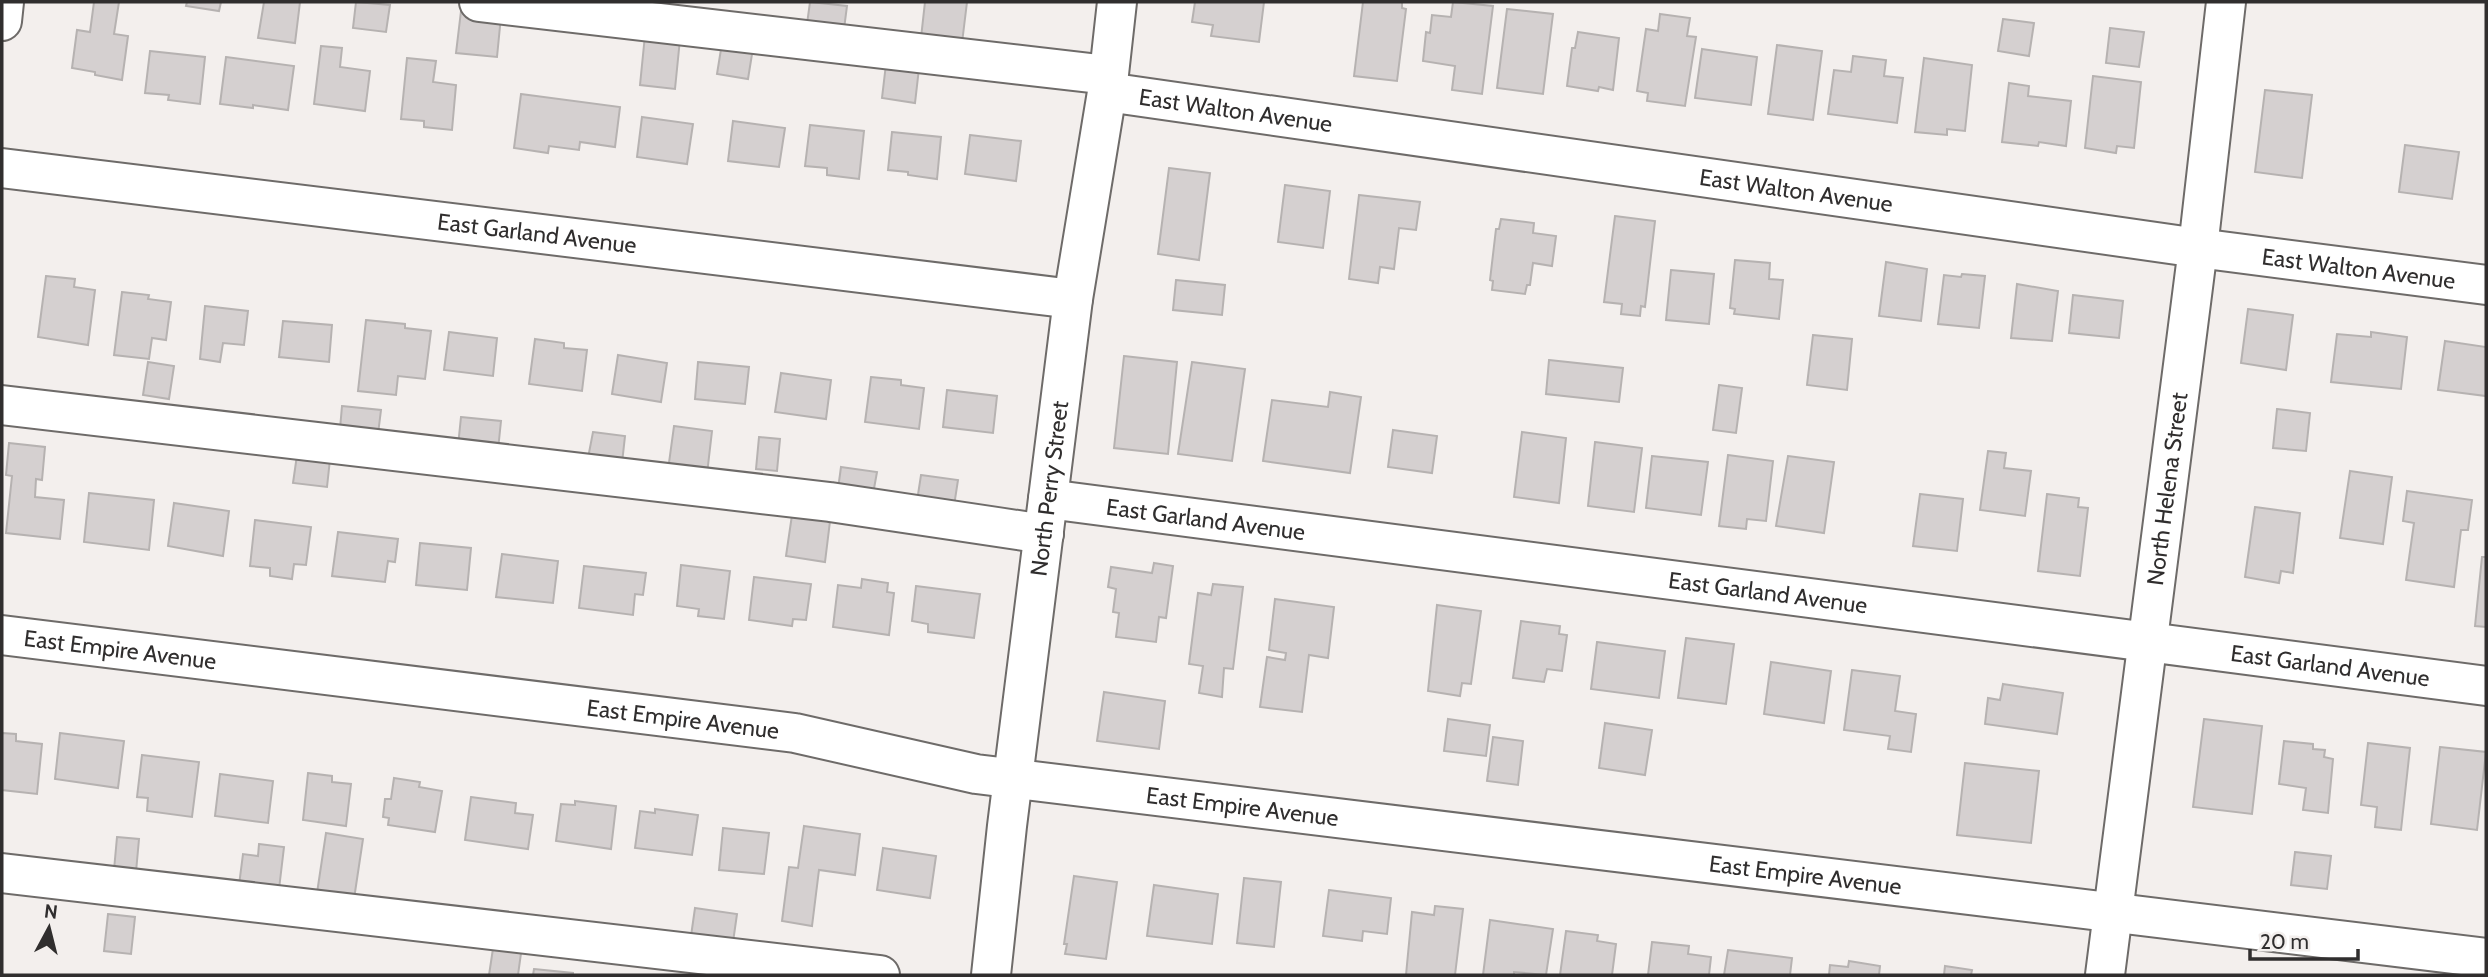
<svg xmlns="http://www.w3.org/2000/svg" width="2488" height="977" font-family="Cabin,sans-serif">
<style>
.building{fill:#d5d0d0;stroke:#b6b2b1;stroke-width:2}
.lines{fill:none;stroke-linecap:round;stroke-linejoin:round}
.minor-casing{stroke:#6e6b69;stroke-width:42}
.minor{stroke:#fff;stroke-width:38}
.labels{text-anchor:middle;stroke-width:5;stroke-linejoin:round;paint-order:stroke}
.street-label{font-size:23px;fill:#302e2e;stroke:#f3efed}
</style>
<rect width="100%" height="100%" fill="#f3efed"/>
<path class="building" d="M94 2H119L114 34 128 36 122 80 95 75V72L72 68 77 30 90 32Z
M187 2H221L219 11 186 6Z
M264 2H300L295 43 258 38Z
M356 2 390 5 386 32 353 28Z
M810 2 847 6 844 29 807 24Z
M925 2H967L962 43 921 38Z
M1195 2H1264L1259 42 1211 36 1213 25 1192 22Z
M1363 2H1402V8L1406 9 1397 81 1354 76Z
M1453 2 1493 6 1482 94 1452 90 1455 66 1423 61 1426 32 1430 33 1432 15 1451 17Z
M1507 9 1553 14 1543 94 1497 88Z
M461 11 501 16 497 57 456 53Z
M1660 14 1690 18 1687 36 1696 37 1685 106 1647 101 1648 93 1637 91 1646 29 1658 31Z
M2003 19 2034 23 2029 56 1998 51Z
M2110 28 2144 32 2139 67 2106 63Z
M1578 32 1619 38 1613 90 1599 87 1598 91 1567 86 1572 48H1575Z
M645 35 680 39 675 89 640 85Z
M722 43 753 48 748 79 717 74Z
M1777 45 1822 51 1813 120 1768 114Z
M321 46 342 48 340 67 370 71 365 111 314 104Z
M1702 49 1757 57 1751 105 1695 98Z
M150 51 205 57 200 104 168 100 169 95 145 93Z
M1853 56 1886 60 1884 76 1903 78 1897 123 1828 114 1834 70 1851 72Z
M226 57 294 66 288 110 253 105V108L220 104Z
M407 58 436 61 433 82 456 85 452 130 424 127V121L401 119Z
M1924 58 1972 65 1965 131 1947 129V135L1915 132Z
M886 64 919 68 915 103 882 98Z
M2093 76 2141 82 2134 148 2117 146 2116 153 2085 148Z
M2009 83 2029 86 2028 96 2071 101 2066 146 2039 142 2038 146 2002 142Z
M2265 90 2312 95 2302 178 2255 172Z
M521 94 620 107 615 147 580 142 579 150 549 146 548 153 514 148Z
M642 117 693 124 687 164 637 157Z
M733 121 785 128 779 167 728 161Z
M810 125 864 131 859 179 827 175V168L805 166Z
M892 132 941 137 937 179 908 175V172L888 170Z
M970 135 1021 141 1016 181 965 174Z
M2405 145 2459 152 2452 199 2399 192Z
M1169 168 1210 173 1199 260 1158 254Z
M1285 185 1330 191 1323 248 1278 242Z
M1359 195 1420 202 1416 230 1399 228 1394 269 1380 267 1378 283 1349 279Z
M1615 216 1655 221 1645 307 1641 306 1640 316 1621 314 1622 304 1604 302Z
M1501 219 1534 223 1533 233 1556 236 1552 266 1533 263 1530 285H1527L1525 294 1492 290 1493 281 1490 280 1496 229H1499Z
M1735 260 1770 263 1769 279 1783 280 1779 319 1734 314 1735 309 1730 308Z
M1886 262 1927 269 1921 321 1879 316Z
M1671 270 1714 274 1709 324 1666 320Z
M1962 274 1985 276 1979 328 1938 324 1944 275 1961 277Z
M46 276 75 279 74 287 95 290 88 345 38 337Z
M1176 280 1225 285 1222 315 1173 310Z
M2017 284 2058 291 2052 341 2011 338Z
M122 292 149 295 148 299 171 302 166 340 152 338 149 359 114 355Z
M2073 295 2123 301 2119 338 2069 333Z
M205 306 248 311 244 345 223 343 220 362 200 359Z
M2248 309 2293 315 2286 370 2241 363Z
M366 320 405 324V328L431 331 425 379 398 376 396 395 358 391Z
M283 321 332 325 329 362 279 357Z
M449 332 497 338 493 376 444 370Z
M2371 332 2407 337 2401 389 2331 382 2337 334 2371 337Z
M1813 335 1852 339 1847 390 1807 385Z
M535 339 564 343V348L587 350 582 391 529 384Z
M2445 341 2486 347V396L2438 390Z
M618 355 667 363 661 402 612 394Z
M1124 356 1177 362 1168 454 1114 448Z
M1549 360 1623 368 1619 402 1546 394Z
M148 362 174 366 169 399 143 395Z
M698 362 749 367 745 404 695 399Z
M1192 362 1245 369 1232 461 1178 454Z
M781 373 831 380 826 419 775 412Z
M871 377 901 380V385L924 388 919 429 865 422Z
M1719 385 1742 388 1736 433 1713 430Z
M947 390 997 396 993 433 943 427Z
M1330 392 1361 397 1350 473 1263 461 1272 400 1328 407Z
M342 406 381 410 378 434 340 429Z
M2277 409 2310 413 2306 451 2273 448Z
M461 417 501 421 498 450 458 446Z
M674 426 712 431 707 474 668 470Z
M1393 430 1437 436 1432 473 1388 467Z
M593 432 625 436 622 463 588 458Z
M1522 432 1566 438 1559 503 1514 497Z
M759 437 780 439 777 471 756 469Z
M1595 442 1642 448 1634 512 1588 506Z
M9 443 45 447 42 480 36 479 35 497 64 500 60 539 6 533 12 476 6 475Z
M1988 451 2006 453 2004 468 2031 471 2025 516 1980 510Z
M297 455 330 459 327 487 293 483Z
M1728 455 1773 461 1766 521 1747 519 1746 529 1719 526Z
M1652 456 1708 462 1701 515 1646 508Z
M1788 456 1834 462 1824 533 1776 526Z
M841 467 877 472 873 494 838 489Z
M2350 471 2392 477 2383 544 2340 538Z
M921 475 958 480 954 506 917 501Z
M2407 491 2472 500 2468 530H2461L2454 587 2406 580 2414 523 2403 521Z
M89 493 154 500 149 550 84 542Z
M1920 494 1963 499 1957 551 1913 546Z
M2047 494 2079 498 2078 507 2088 508 2080 576 2038 571Z
M174 503 229 511 223 556 168 546Z
M2255 507 2300 513 2293 573 2281 571 2279 583 2245 577Z
M792 515 830 521 825 562 786 556Z
M255 520 311 527 306 565 294 564 292 579 270 576V568L250 566Z
M338 532 398 539 395 562 388 561 385 582 332 576Z
M420 543 471 548 467 590 416 585Z
M502 554 558 561 553 603 496 597Z
M2482 557H2486V627L2475 626Z
M1154 563 1173 566 1166 618 1159 617 1156 642 1116 637 1119 613 1113 612 1116 589 1108 587 1111 567 1152 573Z
M681 565 730 571 724 619 698 616 699 609 677 606Z
M584 566 646 573 643 595 635 594 633 615 579 608Z
M754 577 811 584 806 620 793 619 792 626 749 620Z
M862 579 888 583 887 592 894 593 889 635 833 627 838 585 861 588Z
M1213 584 1243 587 1233 669 1224 668 1222 697 1199 693 1203 666 1189 664 1198 593 1211 595Z
M916 586 980 594 974 638 928 632V624L912 621Z
M1275 599 1334 607 1328 658 1309 655 1302 712 1260 707 1267 657 1285 660 1286 653 1269 650Z
M1437 605 1481 611 1471 684 1462 683 1460 696 1428 691Z
M1521 621 1560 626 1559 634 1567 635 1562 671 1547 669 1544 682 1513 678Z
M1686 638 1734 644 1726 704 1678 698Z
M1597 642 1665 651 1659 698 1591 689Z
M1771 662 1831 671 1824 723 1764 714Z
M1852 670 1900 676 1895 711 1916 714 1911 752 1888 749 1890 736 1844 730Z
M2003 684 2063 693 2057 734 1985 724 1988 698 2000 700Z
M1104 692 1165 701 1159 749 1097 741Z
M1448 719 1490 725 1486 756 1444 751Z
M2204 719 2262 726 2252 814 2193 807Z
M1605 723 1652 730 1645 775 1599 768Z
M2 733 16 734V741L42 744 37 794 2 790Z
M60 733 124 741 118 788 55 779Z
M1493 737 1523 741 1518 785 1487 781Z
M2284 741 2313 744V749L2325 750 2324 757 2333 759 2328 813 2303 810 2306 788 2279 784Z
M2368 743 2410 748 2401 830 2375 827 2377 807 2361 805Z
M2440 747 2486 752 2477 830 2431 824Z
M142 755 199 762 192 817 147 811 148 798 137 797Z
M1965 763 2039 771 2031 843 1957 835Z
M308 773 332 776V782L351 784 346 826 303 820Z
M220 774 273 781 268 823 215 816Z
M394 778 420 782 419 787 442 791 435 832 388 825 389 818 383 817 385 799H391Z
M471 797 516 803 515 813 533 815 528 849 465 840Z
M575 801 616 806 611 849 556 841 561 804 575 805Z
M655 809 698 815 692 855 635 848 640 811 655 813Z
M804 826 860 834 855 875 819 870 812 926 782 921 789 867 798 868Z
M723 828 769 833 764 874 719 870Z
M326 833 363 839 354 899 317 893Z
M117 837 139 839 136 872 114 870Z
M259 844 284 847 279 889 239 885 243 854 258 856Z
M883 848 936 856 930 898 877 890Z
M2295 852 2331 856 2327 889 2291 885Z
M1074 876 1117 882 1106 959 1065 954 1067 944H1064Z
M1244 878 1281 882 1274 947 1237 943Z
M1154 885 1218 894 1212 944 1147 936Z
M1329 890 1391 898 1387 934 1363 931 1362 941 1323 936Z
M1435 906 1463 909 1455 975H1406L1412 912 1434 915Z
M695 908 737 914 733 942 691 936Z
M108 914 135 917 131 954 104 951Z
M1490 920 1553 929 1546 975 1514 972V975H1483Z
M1566 931 1598 935 1597 941 1616 944 1612 975H1560Z
M494 942 522 946 518 975H489Z
M1652 942 1689 946 1688 954 1711 957 1709 975H1648Z
M1728 950 1792 958 1790 975H1724Z
M1849 961 1880 966 1879 975H1829L1830 965 1848 967Z
M1945 966 1972 970 1971 975H1944Z
M534 969 573 973V975H533Z"/>
<g class="lines">
<defs>
<g id="minor">
<path d="M479 2 1108 75"/>
<path d="M2 21 4 2"/>
<path id="s1" d="M1107 92 2198 248 2486 285"/>
<path id="s2" d="M2 168 1073 299"/>
<path d="M2 405 830 502 1044 534"/>
<path id="s3" d="M1048 499 2486 686"/>
<path id="s4" d="M2 635 795 733 976 774 2486 958"/>
<path d="M2 873 880 975"/>
<path id="s5" d="M991 975 1007 826 1073 299 1107 92 1117 2"/>
<path id="s6" d="M2105 975 2198 248 2226 2"/>
</g>
</defs>
<use href="#minor" class="minor-casing"/>
<use href="#minor" class="minor"/>
</g>
<g class="labels">
<g class="street-label">
<text dy="8" stroke="none"><textPath href="#s1" startOffset="130">East Walton Avenue</textPath></text>
<text dy="8" stroke="none"><textPath href="#s1" startOffset="696">East Walton Avenue</textPath></text>
<text dy="8" stroke="none"><textPath href="#s2" startOffset="539">East Garland Avenue</textPath></text>
<text dy="8" stroke="none"><textPath href="#s1" startOffset="1264">East Walton Avenue</textPath></text>
<text dy="8" stroke="none"><textPath href="#s5" startOffset="490">North Perry Street</textPath></text>
<text dy="8" stroke="none"><textPath href="#s6" startOffset="490">North Helena Street</textPath></text>
<text dy="8" stroke="none"><textPath href="#s3" startOffset="159">East Garland Avenue</textPath></text>
<text dy="8" stroke="none"><textPath href="#s3" startOffset="726">East Garland Avenue</textPath></text>
<text dy="8" stroke="none"><textPath href="#s4" startOffset="119">East Empire Avenue</textPath></text>
<text dy="8" stroke="none"><textPath href="#s3" startOffset="1293">East Garland Avenue</textPath></text>
<text dy="8" stroke="none"><textPath href="#s4" startOffset="686">East Empire Avenue</textPath></text>
<text dy="8" stroke="none"><textPath href="#s4" startOffset="1253">East Empire Avenue</textPath></text>
<text dy="8" stroke="none"><textPath href="#s4" startOffset="1820">East Empire Avenue</textPath></text>
</g>
</g>
<rect width="2488" height="977" fill="none" stroke="#302e2e" stroke-width="7"/>
<g transform="translate(49 928) rotate(7)" stroke="#f3efed" stroke-width="5" paint-order="stroke">
<path d="M0-5L12 26L0 18L-12 26Z" fill="#302e2e"/>
<text y="-10" font-size="19" font-weight="bold" text-anchor="middle" fill="#302e2e">N</text>
</g>
<path d="M2250 949v10h108v-10" fill="none" stroke="#302e2e" stroke-width="3.5"/>
<text x="2260" y="949" font-size="21" fill="#302e2e" stroke="#f3efed" stroke-width="5" paint-order="stroke">20 m</text>
</svg>
